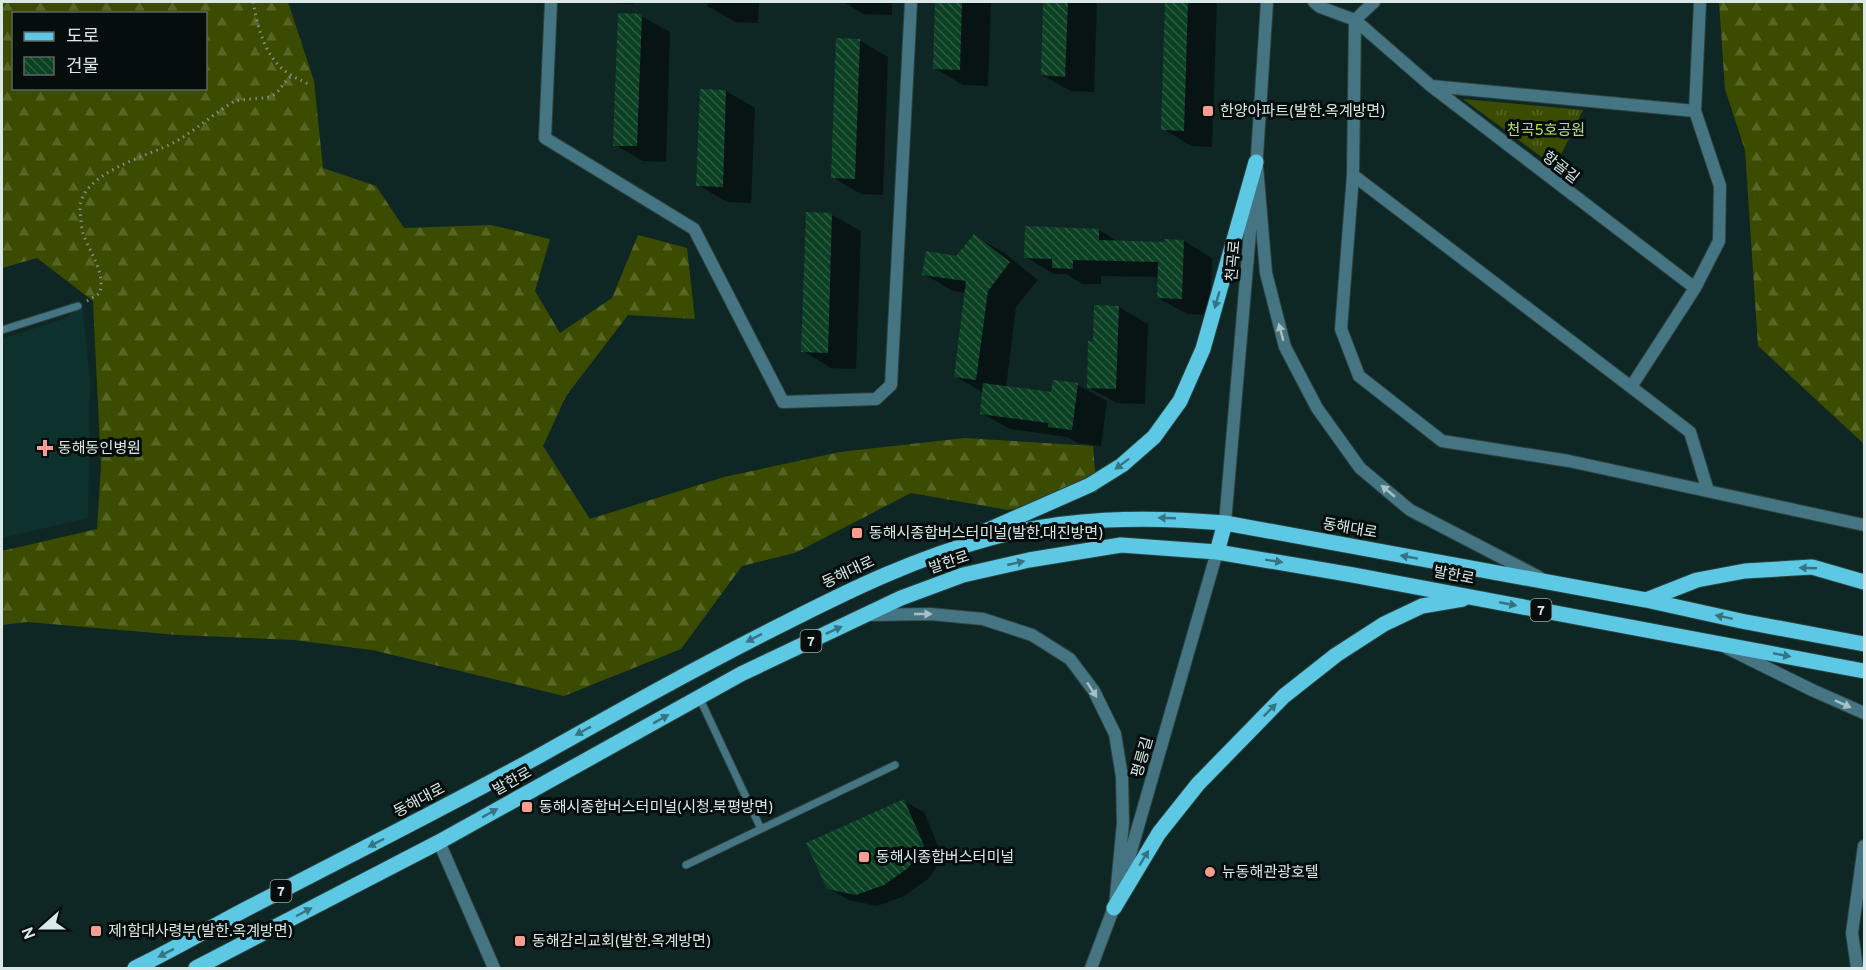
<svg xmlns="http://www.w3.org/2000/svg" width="1866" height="970" font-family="Overpass,'Noto Sans KR',sans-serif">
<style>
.built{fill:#0d322e}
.grass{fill:url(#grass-tufts)}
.forest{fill:url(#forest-firs);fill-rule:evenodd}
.shadow{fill:#0007}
.building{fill:url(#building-back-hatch)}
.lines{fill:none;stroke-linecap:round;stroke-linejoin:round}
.service-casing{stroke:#2b423f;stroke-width:9}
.minor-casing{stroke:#2b423f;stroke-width:14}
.tertiary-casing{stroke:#2b423f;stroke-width:14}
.primary-casing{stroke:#2b423f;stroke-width:17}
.path{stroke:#7d908e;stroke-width:3;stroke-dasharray:1.5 4.5;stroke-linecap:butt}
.service{stroke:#457582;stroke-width:7}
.minor{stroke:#457582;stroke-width:12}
.tertiary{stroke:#457582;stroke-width:12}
.primary{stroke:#5dc8e3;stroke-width:15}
.oneway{fill:#357483}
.oneway2{fill:#a6c0c4}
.poi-dot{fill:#f59d8f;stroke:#050e0d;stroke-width:2}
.labels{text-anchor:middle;stroke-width:6;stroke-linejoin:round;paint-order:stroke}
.shield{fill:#050e0d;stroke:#9aa7a6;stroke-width:1.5}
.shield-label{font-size:14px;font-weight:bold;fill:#dae9e7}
.poi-label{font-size:15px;fill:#dae9e7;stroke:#050e0d;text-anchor:start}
.park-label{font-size:15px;fill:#bcdf65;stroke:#050e0d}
.street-label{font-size:15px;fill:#dae9e7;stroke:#050e0d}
</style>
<defs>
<pattern id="grass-tufts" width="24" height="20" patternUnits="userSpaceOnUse" patternTransform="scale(1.5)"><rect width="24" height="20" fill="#3b4c00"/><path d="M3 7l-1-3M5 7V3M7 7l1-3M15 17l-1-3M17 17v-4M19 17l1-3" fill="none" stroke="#576625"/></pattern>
<pattern id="forest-firs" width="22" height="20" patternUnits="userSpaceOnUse" patternTransform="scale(1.5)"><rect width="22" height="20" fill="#3b4c00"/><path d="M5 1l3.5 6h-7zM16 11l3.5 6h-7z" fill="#576625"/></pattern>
<pattern id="building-back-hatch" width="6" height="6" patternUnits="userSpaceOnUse" patternTransform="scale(1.5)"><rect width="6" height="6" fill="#0c4124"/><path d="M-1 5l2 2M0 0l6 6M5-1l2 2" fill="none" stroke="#2f5c44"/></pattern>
</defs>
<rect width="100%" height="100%" fill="#0e2724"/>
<path class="built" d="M82 305 90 379 88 518 2 538V339L63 319Z"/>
<path class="grass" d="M1463 99 1583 110 1555 167Z"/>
<path class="forest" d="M2 2H288L314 81 323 168 376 186 404 228 491 225 550 239 535 291 560 333 612 298 638 235 687 248 695 319 628 315 566 396 543 446 590 519 724 477 840 452 965 438 1093 446 1097 492 1008 510 911 493 795 553 742 566 681 649 564 696 372 650 294 640 178 635 27 622 2 625V551L97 529 101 467 93 301 37 258 2 268ZM14 14H206V88H14Z
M1719 2H1864V444L1758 346 1745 150 1725 89Z"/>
<path class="shadow" d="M608 2H634V4L611 3Z
M708 2H759L758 23 736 22 707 6Z
M843 2H892V15L864 14Z
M936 2H991L988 86 963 85 934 68Z
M1045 2H1097L1094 92 1071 91 1042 75Z
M1167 2H1217L1212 147 1191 146 1163 129Z
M641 16 670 32 666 162 643 161 615 145Z
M859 40 888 57 883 195 861 194 832 177Z
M701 90 726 91 755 108 751 203 727 202 698 185Z
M832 215 861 231 856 369 831 368 803 351Z
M1099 230 1119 242 1165 244 1184 241 1212 258 1210 315 1187 314 1158 298 1159 277 1101 276V284H1082L1066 274H1054L1025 257Z
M974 236 1003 252 1038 280 1016 307 1006 388 1053 394 1054 382 1078 385 1107 401 1101 446 1078 443 1067 437 1010 429 981 413 984 393 956 377 966 293 953 291 924 274 957 257Z
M1096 306 1119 307 1148 324 1145 404 1117 403 1088 387 1094 343Z
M904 801 924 812 943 858 928 879 904 896 877 906 849 900 828 888Z"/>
<path class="building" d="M935 2H962L960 70 933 69Z
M1043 2H1068L1065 77 1041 75Z
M1165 2H1188L1184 131 1161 130Z
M618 13 642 14 637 146H613Z
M836 38 860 39 855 179 831 178Z
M700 89 726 90 723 187 696 186Z
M806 212 832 213 828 353 801 352Z
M1025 226 1099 229V240L1164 242V239L1184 240 1182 299 1157 298 1158 262 1073 260V269L1052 268V259L1024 258Z
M974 234 1010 262 988 291 976 380 954 377 966 281 922 275 926 251 956 256Z
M1094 305 1119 306 1116 389 1087 388 1088 341 1093 342Z
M1053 380 1078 383 1072 430 1048 427V423L980 414 983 383 1051 392Z
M904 799 924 846 908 868 884 885 856 895 827 889 806 843Z"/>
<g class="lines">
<defs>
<path id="service" d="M2 330 78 306
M699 697 761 829 895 765
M686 865 761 829"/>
<path id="minor" d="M551 2 545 138 694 229 783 402 876 399 891 385 911 2
M1314 2 1320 7 1355 20 1374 2
M1355 20 1353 175 1341 329 1359 376 1442 441 1569 461 1864 525
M1355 20 1431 86 1695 288
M1431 86 1695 111
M1353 175 1690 432 1708 491
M1631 387 1695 288 1719 241 1720 186 1695 111 1700 2
M1727 648 1812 690 1864 713
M439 842 494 968
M1857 968 1852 933 1864 846"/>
<path id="tertiary" d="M1257 166 1266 273 1285 347 1317 408 1360 468 1410 510 1539 577
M1256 171 1267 2
M1225 523 1253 197
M869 615 930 614 983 619 1032 635 1070 659 1094 691 1115 734 1122 777 1123 823 1115 906
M1123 879 1217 552
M1091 968 1117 899"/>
<path id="primary" d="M981 533 1090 485 1122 465 1154 437 1180 401 1203 349 1256 162
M1217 552 1225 523
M1646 600 1697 580 1745 571 1812 567 1864 582
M1114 908 1159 833 1198 784 1284 696 1336 655 1384 624 1422 606 1463 599
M135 968C175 949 213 926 252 906 348 856 444 808 539 756 621 710 703 664 787 622 852 589 916 558 987 539 1066 517 1144 516 1225 523L1646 600 1741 621 1864 644
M196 968 439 842 741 674 901 598 963 575 1029 560 1121 545 1217 552 1353 575 1864 671"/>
</defs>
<use href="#service" class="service-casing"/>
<use href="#minor" class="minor-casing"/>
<use href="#tertiary" class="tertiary-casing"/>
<use href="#primary" class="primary-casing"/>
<path class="path" d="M253 2C258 28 265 60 291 75 296 79 302 80 308 84
M87 301 100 293C105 270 90 254 83 233 81 226 81 218 80 211 78 173 149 156 175 142 196 130 214 113 235 101 246 98 268 100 275 94 282 89 283 81 292 76"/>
<use href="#service" class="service"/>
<use href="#minor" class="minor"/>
<use href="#tertiary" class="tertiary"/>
<use href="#primary" class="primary"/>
</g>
<defs><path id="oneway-solid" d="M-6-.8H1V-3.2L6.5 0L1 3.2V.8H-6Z" transform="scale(1.5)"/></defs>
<g class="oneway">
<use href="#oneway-solid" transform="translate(1217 300) rotate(106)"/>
<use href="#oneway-solid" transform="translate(1122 464) rotate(143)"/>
<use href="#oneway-solid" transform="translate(1167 518) rotate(-178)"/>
<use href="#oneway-solid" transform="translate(1409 557) rotate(-170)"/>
<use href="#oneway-solid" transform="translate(1274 561) rotate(9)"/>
<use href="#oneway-solid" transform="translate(1016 563) rotate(-13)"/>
<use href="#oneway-solid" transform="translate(1808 568) rotate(-178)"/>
<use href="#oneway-solid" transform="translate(1508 604) rotate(11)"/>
<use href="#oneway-solid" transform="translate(1724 617) rotate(-168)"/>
<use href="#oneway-solid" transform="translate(834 630) rotate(-25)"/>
<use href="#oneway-solid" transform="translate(754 638) rotate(153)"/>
<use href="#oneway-solid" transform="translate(1782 655) rotate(11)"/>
<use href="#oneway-solid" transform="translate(1270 710) rotate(-45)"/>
<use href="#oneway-solid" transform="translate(661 719) rotate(-29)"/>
<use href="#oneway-solid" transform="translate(583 731) rotate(151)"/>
<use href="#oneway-solid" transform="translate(490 813) rotate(-29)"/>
<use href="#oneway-solid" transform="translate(376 843) rotate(153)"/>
<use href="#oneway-solid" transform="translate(1144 858) rotate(-59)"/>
<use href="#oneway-solid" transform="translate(304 912) rotate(-28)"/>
<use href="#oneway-solid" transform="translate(166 953) rotate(153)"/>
</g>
<g class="oneway2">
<use href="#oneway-solid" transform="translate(1281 332) rotate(-105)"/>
<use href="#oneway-solid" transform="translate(1388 491) rotate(-140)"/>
<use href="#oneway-solid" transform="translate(923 614)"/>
<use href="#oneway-solid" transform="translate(1092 690) rotate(57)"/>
<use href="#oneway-solid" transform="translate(1843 704) rotate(24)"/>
</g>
<g class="poi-dot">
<rect x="1202" y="105" width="12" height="12" rx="3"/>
<path d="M42 439h6v6h6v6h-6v6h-6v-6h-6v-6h6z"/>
<rect x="851" y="527" width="12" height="12" rx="3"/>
<rect x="521" y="801" width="12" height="12" rx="3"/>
<rect x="858" y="851" width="12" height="12" rx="3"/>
<circle cx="1210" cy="872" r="6"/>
<rect x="90" y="925" width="12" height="12" rx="3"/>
<rect x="514" y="935" width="12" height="12" rx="3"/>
</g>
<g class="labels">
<g class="shield">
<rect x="1530.5" y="599" width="21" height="22" rx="4.5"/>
<rect x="800.5" y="630" width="21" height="22" rx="4.5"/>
<rect x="270.5" y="880" width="21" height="22" rx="4.5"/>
</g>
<g class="shield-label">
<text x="1541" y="615">7</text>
<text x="811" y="646">7</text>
<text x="281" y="896">7</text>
</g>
<g class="poi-label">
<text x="1220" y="116">한양아파트(발한.옥계방면)</text>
<text x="58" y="453">동해동인병원</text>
<text x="869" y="538">동해시종합버스터미널(발한.대진방면)</text>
<text x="539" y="812">동해시종합버스터미널(시청.북평방면)</text>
<text x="876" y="862">동해시종합버스터미널</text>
<text x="1222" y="877">뉴동해관광호텔</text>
<text x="108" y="936">제1함대사령부(발한.옥계방면)</text>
<text x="532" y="946">동해감리교회(발한.옥계방면)</text>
</g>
<g class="park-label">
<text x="1546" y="135">천곡5호공원</text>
</g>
<g class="street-label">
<text transform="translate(1561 167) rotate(38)" y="5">항골길</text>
<text transform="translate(1233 261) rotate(-85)" y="5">천곡로</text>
<text transform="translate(1350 528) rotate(10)" y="5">동해대로</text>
<text transform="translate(949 562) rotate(-18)" y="5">발한로</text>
<text transform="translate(848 572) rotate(-25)" y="5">동해대로</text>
<text transform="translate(1454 575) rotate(11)" y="5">발한로</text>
<text transform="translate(1142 757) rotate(-74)" y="5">평릉길</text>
<text transform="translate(512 781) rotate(-29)" y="5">발한로</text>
<text transform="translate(419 800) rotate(-28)" y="5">동해대로</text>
</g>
</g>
<rect width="1866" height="970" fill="none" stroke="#dae9e7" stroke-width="6"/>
<rect x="12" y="12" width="195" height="78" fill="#050e0d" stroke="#5a6664" stroke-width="1.5"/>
<rect x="24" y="32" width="30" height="9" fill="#5dc8e3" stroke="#5a6664" stroke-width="1.5"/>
<text x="66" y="42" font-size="18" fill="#dae9e7">도로</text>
<rect x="24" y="57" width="30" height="18" fill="url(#building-back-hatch)" stroke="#5a6664" stroke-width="1.5"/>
<text x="66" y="72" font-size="18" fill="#dae9e7">건물</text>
<g transform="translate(42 928) rotate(249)" stroke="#050e0d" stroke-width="4.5" paint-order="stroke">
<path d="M0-4.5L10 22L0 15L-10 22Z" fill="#dae9e7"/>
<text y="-9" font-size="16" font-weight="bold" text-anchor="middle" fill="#dae9e7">N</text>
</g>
</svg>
